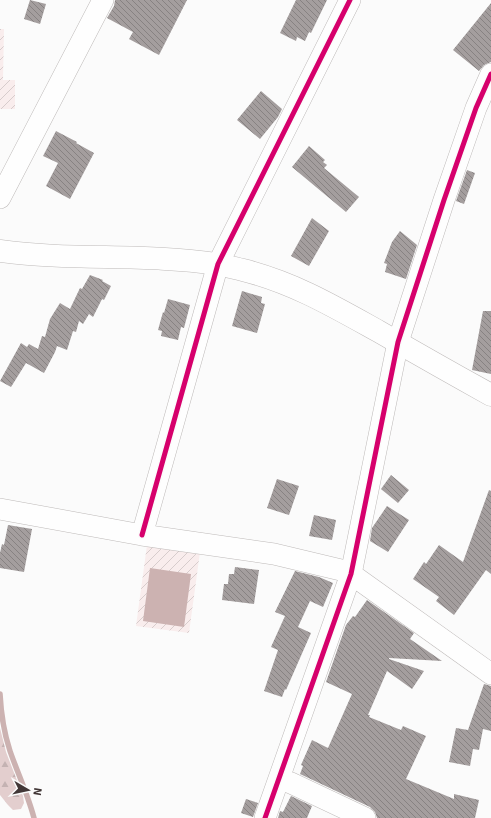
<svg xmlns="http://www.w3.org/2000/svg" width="491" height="818" font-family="Signika,sans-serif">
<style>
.industrial{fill:url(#industrial-furrows)}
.forest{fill:url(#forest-firs)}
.water{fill:#ccb2b1}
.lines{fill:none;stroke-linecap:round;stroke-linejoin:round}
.stream{stroke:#ccb2b1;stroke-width:5.5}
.building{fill:url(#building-back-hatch)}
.street-casing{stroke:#bebab9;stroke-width:22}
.secondary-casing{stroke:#bebab9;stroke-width:23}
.street{stroke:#fefefe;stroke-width:21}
.secondary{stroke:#fefefe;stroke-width:22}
.cycleway-casing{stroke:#fbfbfb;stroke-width:8}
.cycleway{stroke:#d6006c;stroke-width:5}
</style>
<defs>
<pattern id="industrial-furrows" width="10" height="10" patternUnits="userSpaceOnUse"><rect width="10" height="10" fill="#f9eded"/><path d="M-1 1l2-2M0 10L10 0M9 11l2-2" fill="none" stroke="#d7cccc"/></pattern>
<pattern id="forest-firs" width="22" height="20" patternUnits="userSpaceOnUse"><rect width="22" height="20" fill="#e3cece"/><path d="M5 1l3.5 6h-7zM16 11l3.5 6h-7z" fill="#c4b2b2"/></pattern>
<pattern id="building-back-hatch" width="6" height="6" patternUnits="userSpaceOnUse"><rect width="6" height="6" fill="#a49e9e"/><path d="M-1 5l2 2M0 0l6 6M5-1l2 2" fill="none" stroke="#878282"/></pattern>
</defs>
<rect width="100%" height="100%" fill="#fbfbfb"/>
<path class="industrial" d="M0 29H4L3 80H15V109H0Z
M147 545 200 552 189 633 136 626Z"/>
<path class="forest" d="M0 728 6 752 23 796 24 803 21 809 13 810 8 805 0 795Z"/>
<path class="water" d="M150 568 191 574 184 627 143 621Z"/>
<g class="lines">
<path class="stream" d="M0 694C1 713 4 733 10 751 18 774 28 795 34 818"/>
</g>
<path class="building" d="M30 0 46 4 40 24 24 19Z
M115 0H187L159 55 129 39 133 32 107 18 114 6Z
M296 0H327L311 33 309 32 305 41 297 37 296 41 280 33Z
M491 3V62L484 65 479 71 453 50Z
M261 91 282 109 278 117 260 139 237 120Z
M56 131 77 142 76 143 94 153 70 199 46 186 58 163 43 156Z
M309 146 325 160 323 162 327 165 324 168 359 197 346 212 292 167Z
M467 170 475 173 464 204 456 201Z
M312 218 329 231 309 266 291 256Z
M400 231 417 245 406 279 385 272 387 264 384 263 392 242Z
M90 275 103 280 102 281 111 286 104 300 102 299 93 317 89 314 83 324 79 321 76 332 73 331 67 350 57 346 55 352 44 373 26 363 11 387 0 381 21 343 27 347 29 344 38 349 42 336 45 337 50 319 60 303 70 309 80 288 82 289Z
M242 291 262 297 261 303 265 304 257 333 232 326Z
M168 299 190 305 184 328 181 327 178 340 161 336 162 331 158 330 163 312 164 313Z
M483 311H491V374L472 370Z
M391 475 409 490 398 503 381 489Z
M277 479 299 486 289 515 267 508Z
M489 490 491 491V574L486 570 454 615 436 601 439 597 413 579 424 562 426 564 439 545 463 562Z
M387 506 409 520 388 552 370 541 372 528Z
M314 515 336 520 332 540 309 536Z
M8 525 32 529 24 572 0 568V553L2 544 4 545Z
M235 567 259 570 254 604 222 600 224 584H228L229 574H234Z
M295 571 319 577 333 583 323 607 310 601 298 627 311 633 286 690 285 689 282 697 264 691 278 650 271 647 285 616 275 612Z
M367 600 414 633 410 639 442 661 389 658V659L424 671 412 689 387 671 368 715H370L369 717 401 730 403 726 426 736 406 779 454 799V794L479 800 475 818H377L375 812 370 807 300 774 303 766 301 765 312 740 328 748 352 694 326 682 346 625 353 616 355 617Z
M484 684 491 686V731L483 729 479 750 473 749 470 766 449 762 456 728 468 730Z
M291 796 312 806 307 818H278L280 811 283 812Z
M246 799 258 803 253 817 241 813Z"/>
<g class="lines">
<defs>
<path id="street" d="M0 198 103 0
M0 509 142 535 274 554 341 570 351 574 491 674
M142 535 218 264 350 0
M279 779 291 783 365 818
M265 818 351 574 398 342 444 200 476 108 491 74"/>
<path id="secondary" d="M0 251C72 261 145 253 217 264 226 266 235 268 243 270 294 283 333 306 378 331 416 353 453 374 491 395"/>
</defs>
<use href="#street" class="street-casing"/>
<use href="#secondary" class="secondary-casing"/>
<use href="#street" class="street"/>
<use href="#secondary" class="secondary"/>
<defs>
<path id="cycleway" d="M142 535 218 264 350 0
M265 818 351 574 398 342 444 200 476 108 491 74"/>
</defs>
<use href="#cycleway" class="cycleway-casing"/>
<use href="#cycleway" class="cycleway"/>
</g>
<g transform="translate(28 790) rotate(99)" stroke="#fbfbfb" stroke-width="3" paint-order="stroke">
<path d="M0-3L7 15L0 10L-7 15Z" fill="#423737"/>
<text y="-6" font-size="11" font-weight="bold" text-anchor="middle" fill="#423737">N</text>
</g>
</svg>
